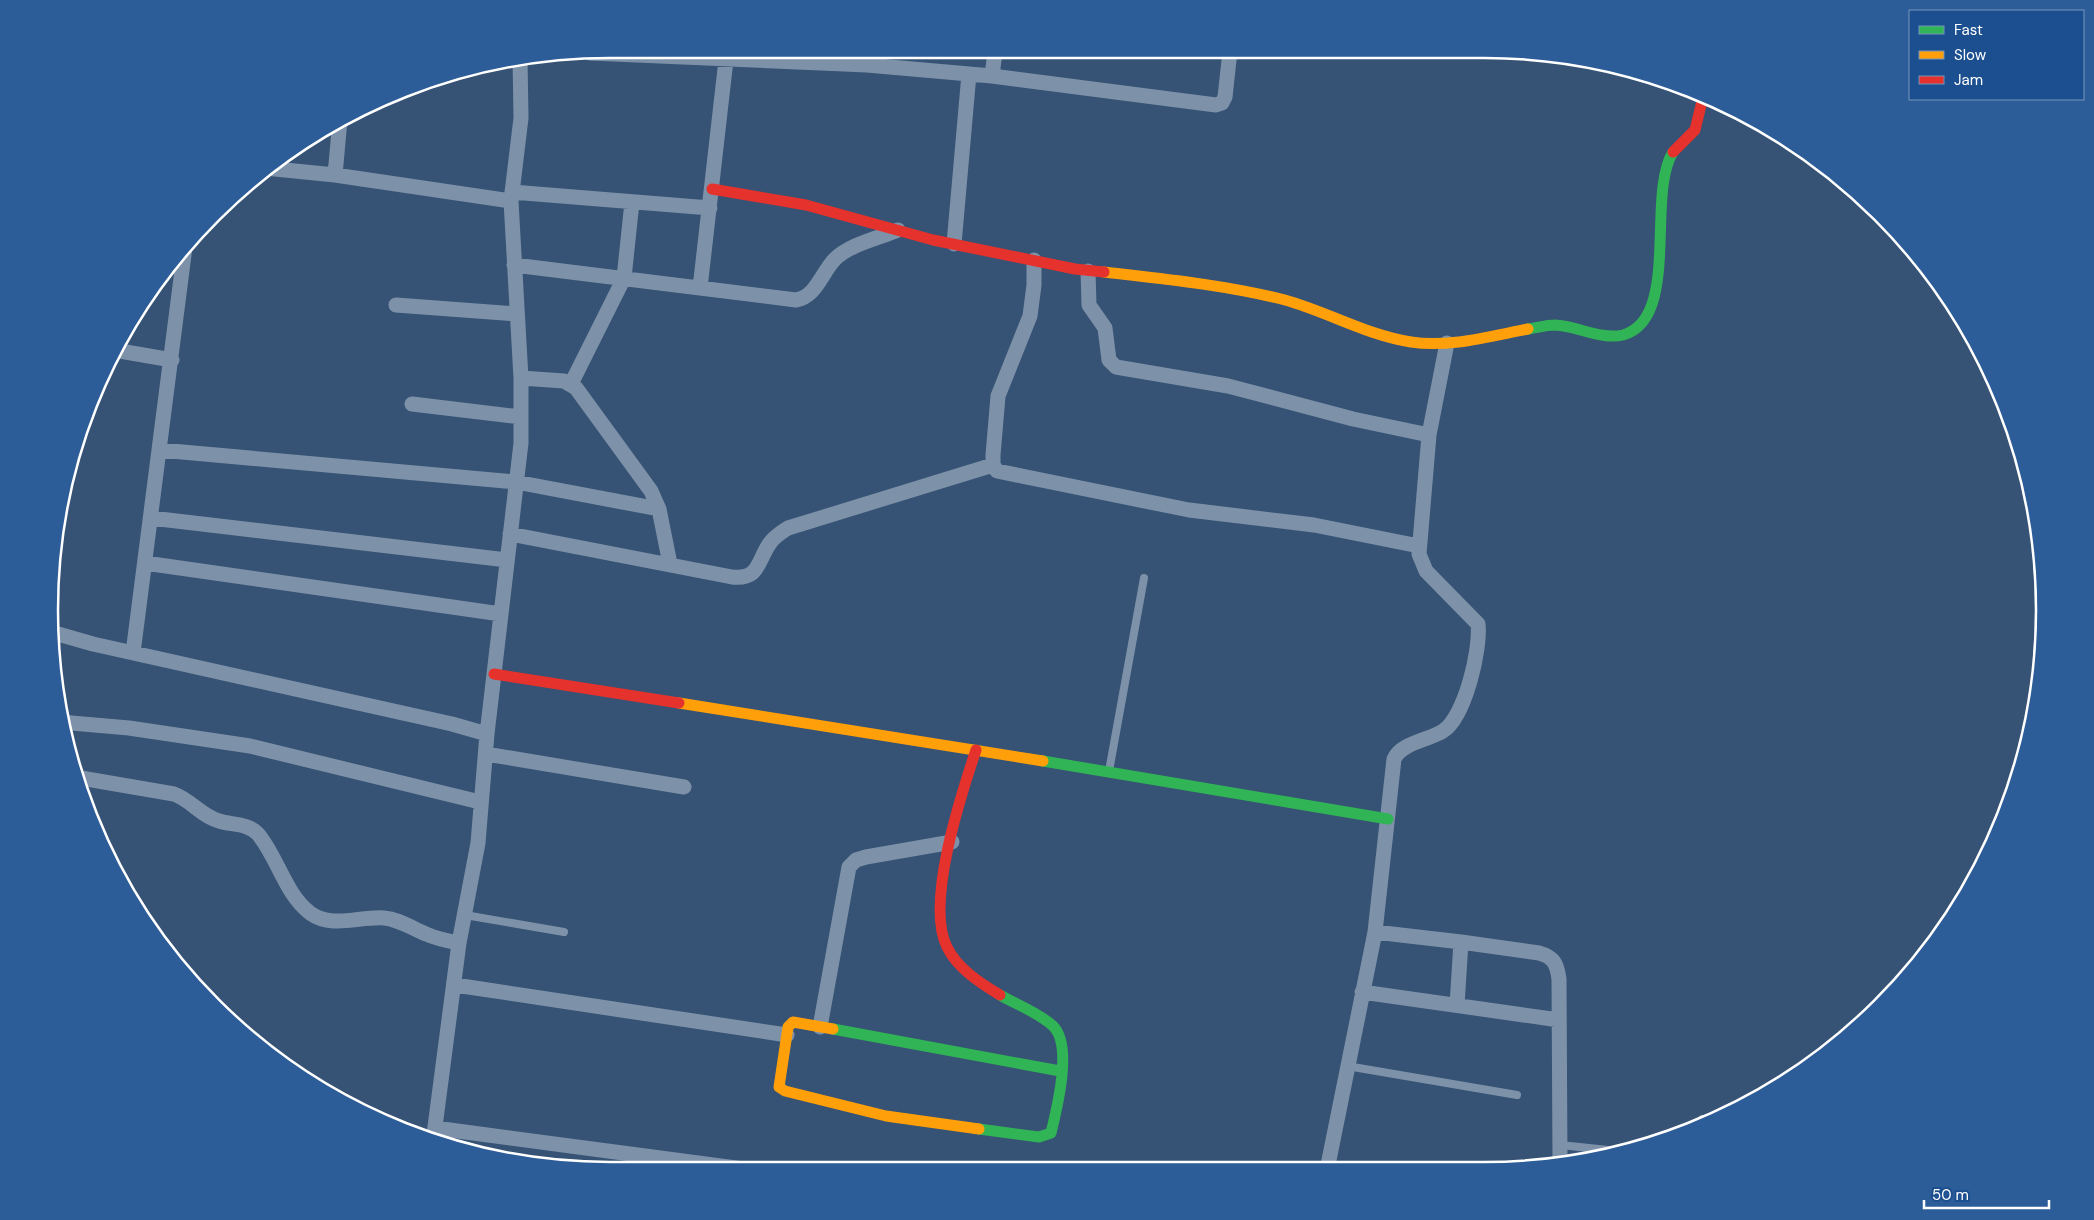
<svg xmlns="http://www.w3.org/2000/svg" width="2094" height="1220" font-family="'DM Sans',sans-serif">
<style>
.lines{fill:none;stroke-linecap:round;stroke-linejoin:round}
.lane{stroke:#7d92a8;stroke-width:8}
.street{stroke:#7d92a8;stroke-width:15}
.fast{stroke:#30b455;stroke-width:11}
.slow{stroke:#ff9f0a;stroke-width:11}
.jam{stroke:#e5322d;stroke-width:11}
.rim{fill:none;stroke:#fff;stroke-width:2.5}
</style>
<rect width="100%" height="100%" fill="#365274"/>
<g class="lines">
<path class="lane" d="M1109 771 1144 578
M465 915 564 932
M1347 1066 1517 1095
M1688 1131 1702 1119
M1560 1145 1618 1151"/>
<path class="street" d="M590 53 867 65 992 76 1216 105 1222 103 1225 97 1230 51
M992 76 995 52
M265 168 335 175 511 201 521 378V443L487 734
M335 175 340 120
M512 192 710 208
M511 201 521 118 520 58
M954 244 969 74
M1034 260V285L1030 316 998 396 993 455V465L997 471 1189 510 1314 525 1419 546
M514 265 796 300C816 297 822 272 835 259 850 244 879 238 898 230
M1088 271 1089 305 1105 328 1109 360 1116 367 1228 386 1353 419 1429 435
M700 288 726 60
M396 305 517 314
M114 350 172 360
M521 378 564 381 576 388 651 491 659 509 670 564
M571 384 624 278 632 202
M412 404 521 417
M160 450 516 482 659 509
M151 518 507 560
M510 534 732 577C760 580 757 561 770 543 775 536 782 532 788 528L993 465
M145 563 501 614
M51 632 93 644 452 724 487 734 478 843 459 943 433 1142
M133 653 185 247
M60 722 129 728 250 746 480 802
M486 754 684 787
M75 777 174 794C191 800 201 816 219 821 232 825 248 823 258 834 278 858 285 894 310 913 332 929 360 916 384 918 399 919 413 929 426 934 437 939 448 941 459 943
M1375 932 1461 942 1539 953C1554 957 1557 964 1559 979L1560 1162
M455 985 787 1035
M1362 992 1559 1020
M1457 1005 1461 942
M820 1027 849 867 856 860 866 857 952 842
M435 1128 751 1170
M1327 1170 1375 932 1394 759C1401 743 1429 740 1443 731 1465 717 1481 649 1478 624L1426 571 1419 554 1429 435 1447 343"/>
<path class="fast" d="M1528 329C1536 328 1546 325 1555 325 1577 326 1601 340 1623 335 1681 319 1646 195 1673 152
M1043 761 1388 819
M833 1029 1060 1071
M979 1129 1039 1137 1051 1133C1057 1108 1073 1045 1053 1026 1038 1012 1017 1005 1000 995"/>
<path class="slow" d="M1104 272C1164 279 1225 285 1285 300 1328 312 1366 335 1411 342 1449 348 1491 336 1528 329
M679 703 1043 761
M833 1029 793 1022 788 1027 779 1087 785 1091 886 1116 979 1129"/>
<path class="jam" d="M1673 152 1695 130 1703 97
M712 189 806 205 933 240 1075 269 1104 272
M494 674 679 703
M976 750C961 795 925 904 947 947 957 968 980 983 1000 995"/>
</g>
<path d="M0 0H2094V1220H0ZM610 58H1484A552 552 0 0 1 2036 610V610A552 552 0 0 1 1484 1162H610A552 552 0 0 1 58 610V610A552 552 0 0 1 610 58Z" fill="#2d5d98" fill-rule="evenodd"/>
<path class="rim" d="M610 58H1484A552 552 0 0 1 2036 610V610A552 552 0 0 1 1484 1162H610A552 552 0 0 1 58 610V610A552 552 0 0 1 610 58Z"/>
<rect x="1909" y="10" width="175" height="90" fill="#1b4f8f" stroke="#7695bc"/>
<rect x="1919" y="26" width="25" height="8" fill="#30b455" stroke="#7695bc"/>
<text x="1954" y="35" font-size="15" fill="#ffffff">Fast</text>
<rect x="1919" y="51" width="25" height="8" fill="#ff9f0a" stroke="#7695bc"/>
<text x="1954" y="60" font-size="15" fill="#ffffff">Slow</text>
<rect x="1919" y="76" width="25" height="8" fill="#e5322d" stroke="#7695bc"/>
<text x="1954" y="85" font-size="15" fill="#ffffff">Jam</text>
<path d="M1924 1200v8h125v-8" fill="none" stroke="#ffffff" stroke-width="2.5"/>
<text x="1932" y="1200" font-size="15" fill="#ffffff" stroke="#1b4f8f" stroke-width="4" paint-order="stroke">50 m</text>
</svg>
